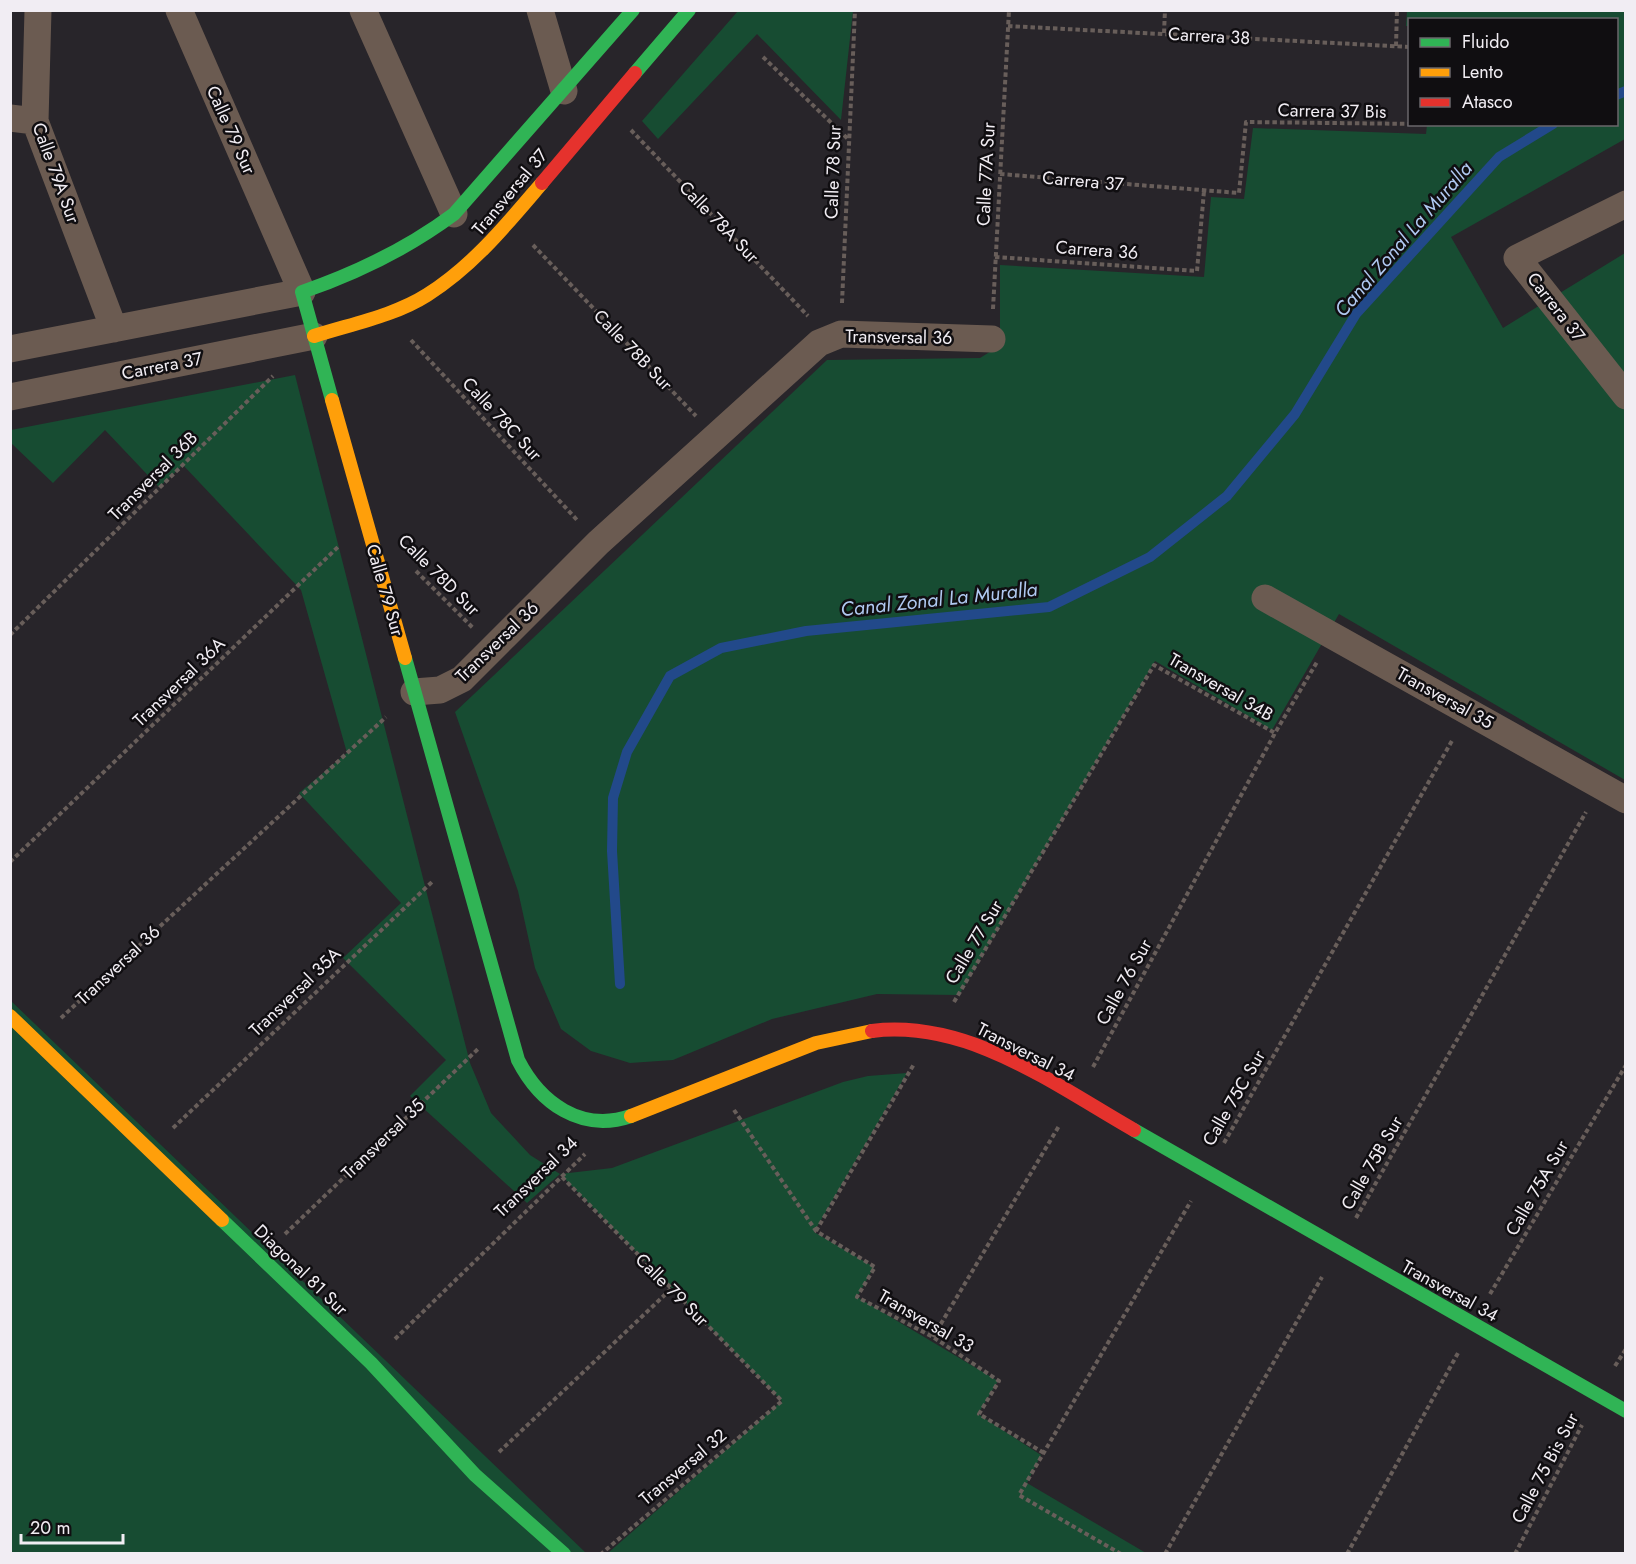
<svg xmlns="http://www.w3.org/2000/svg" width="1636" height="1564" font-family="Jost,sans-serif">
<style>
.green{fill:#174c32}
.lines{fill:none;stroke-linecap:round;stroke-linejoin:round}
.stream{stroke:#22498a;stroke-width:10}
.path{stroke:#685e5a;stroke-width:4;stroke-dasharray:4.5 3;stroke-linecap:butt}
.street{stroke:#6b5b51;stroke-width:27}
.fast{stroke:#30b455;stroke-width:14}
.slow{stroke:#ff9f0a;stroke-width:14}
.jam{stroke:#e5322d;stroke-width:14}
.labels{text-anchor:middle;stroke-width:5;stroke-linejoin:round;paint-order:stroke}
.street-label{font-size:18px;fill:#f1edf3;stroke:#100e11}
.water-label{font-size:20px;font-style:italic;fill:#b0c9f1;stroke:#100e11}
</style>
<rect width="100%" height="100%" fill="#28252a"/>
<path class="green" d="M738 11H853L841 120 757 34 658 139 642 121Z
M1407 11H1625V139L1451 237 1503 328 1625 253V780L1339 614 1272 730 1155 661 959 995 877 994 772 1019 673 1060 630 1063 591 1051 561 1029 535 968 518 891 455 712 827 360 980 358 996 348 1000 332V265L1204 277 1211 197 1244 199 1253 128 1426 134 1427 125 1616 124V20H1410L1409 26H1406Z
M295 375 470 1063 491 1113 530 1155 560 1174 612 1168 843 1082 868 1076 907 1073 814 1232 874 1267 857 1297 998 1381 978 1414 1041 1455 1027 1483 1146 1553H608L782 1401 560 1174 527 1203 410 1096 446 1060 343 958 401 903 299 793 347 753 301 590 183 465 159 487 105 430 53 483 11 443V430Z
M10 1000 586 1553H11Z"/>
<g class="lines">
<path class="stream" d="M1616 95 1626 91
M620 984 612 851 613 798 627 752 670 676 721 648 806 631 1049 607 1150 557 1227 496 1295 414 1356 314 1499 157 1553 124"/>
<path class="path" d="M1008 26 1410 47
M1164 33 1165 10
M1396 46 1397 10
M763 57 848 139
M631 130 808 316
M1000 174 1239 193 1246 122 1417 124
M533 245 696 416
M995 257 1197 271 1204 191
M842 303 855 10
M993 309 1009 10
M411 340 577 520
M416 571 473 628
M10 635 273 376
M10 862 338 547
M954 1002 1154 665 1275 733
M61 1018 386 717
M1093 1067 1275 733 1317 662
M734 1110 816 1231 875 1267 857 1297 933 1337 999 1381 979 1414 1044 1453
M173 1128 433 881
M1224 1143 1453 739
M562 1177 782 1401 601 1554
M1356 1218 1586 812
M816 1231 914 1064
M285 1234 479 1048
M1490 1294 1626 1065
M933 1337 1059 1126
M395 1339 585 1154
M1615 1366 1626 1349
M499 1452 671 1289
M1121 1554 1019 1495 1191 1201
M1165 1554 1322 1277
M1347 1554 1458 1353
M1515 1554 1582 1425"/>
<path class="street" d="M38 10 35 121 114 329
M363 10 454 214
M540 10 564 91
M10 118 35 121
M1626 204 1517 258 1626 396
M10 349 302 292 179 10
M10 397 314 336
M1265 598 1626 800
M414 692 440 690 462 679 598 543 819 343 841 334 992 339"/>
<path class="fast" d="M635 73 689 10
M332 400 302 292C357 273 407 249 454 214L633 10
M405 658 518 1060C540 1103 581 1133 631 1116
M1134 1130 1626 1411
M222 1220 371 1363 475 1475 564 1554"/>
<path class="slow" d="M314 336C351 324 394 316 427 295 473 266 507 224 542 183
M332 400 405 658
M10 1016 222 1220
M631 1116 816 1043 872 1031"/>
<path class="jam" d="M542 183 635 73
M872 1031C968 1019 1055 1085 1134 1130"/>
</g>
<g class="labels">
<g class="street-label">
<text transform="translate(1209 36) rotate(3)" y="6">Carrera 38</text>
<text transform="translate(1332 111) rotate(1)" y="6">Carrera 37 Bis</text>
<text transform="translate(231 130) rotate(66)" y="6">Calle 79 Sur</text>
<text transform="translate(833 172) rotate(-88)" y="6">Calle 78 Sur</text>
<text transform="translate(56 173) rotate(70)" y="6">Calle 79A Sur</text>
<text transform="translate(986 174) rotate(-87)" y="6">Calle 77A Sur</text>
<text transform="translate(1083 181) rotate(5)" y="6">Carrera 37</text>
<text transform="translate(510 192) rotate(-50)" y="6">Transversal 37</text>
<text transform="translate(719 222) rotate(46)" y="6">Calle 78A Sur</text>
<text transform="translate(1097 250) rotate(4)" y="6">Carrera 36</text>
<text transform="translate(1556 307) rotate(52)" y="6">Carrera 37</text>
<text transform="translate(899 337) rotate(1)" y="6">Transversal 36</text>
<text transform="translate(633 350) rotate(46)" y="6">Calle 78B Sur</text>
<text transform="translate(162 366) rotate(-11)" y="6">Carrera 37</text>
<text transform="translate(502 419) rotate(47)" y="6">Calle 78C Sur</text>
<text transform="translate(153 476) rotate(-45)" y="6">Transversal 36B</text>
<text transform="translate(439 575) rotate(45)" y="6">Calle 78D Sur</text>
<text transform="translate(385 590) rotate(74)" y="6">Calle 79 Sur</text>
<text transform="translate(497 642) rotate(-44)" y="6">Transversal 36</text>
<text transform="translate(179 682) rotate(-44)" y="6">Transversal 36A</text>
<text transform="translate(1221 687) rotate(30)" y="6">Transversal 34B</text>
<text transform="translate(1445 698) rotate(29)" y="6">Transversal 35</text>
<text transform="translate(974 942) rotate(-59)" y="6">Calle 77 Sur</text>
<text transform="translate(118 965) rotate(-43)" y="6">Transversal 36</text>
<text transform="translate(1124 982) rotate(-61)" y="6">Calle 76 Sur</text>
<text transform="translate(295 992) rotate(-44)" y="6">Transversal 35A</text>
<text transform="translate(1026 1052) rotate(27)" y="6">Transversal 34</text>
<text transform="translate(1234 1098) rotate(-60)" y="6">Calle 75C Sur</text>
<text transform="translate(383 1139) rotate(-44)" y="6">Transversal 35</text>
<text transform="translate(1372 1163) rotate(-60)" y="6">Calle 75B Sur</text>
<text transform="translate(536 1177) rotate(-44)" y="6">Transversal 34</text>
<text transform="translate(1537 1188) rotate(-60)" y="6">Calle 75A Sur</text>
<text transform="translate(301 1270) rotate(44)" y="6">Diagonal 81 Sur</text>
<text transform="translate(672 1290) rotate(45)" y="6">Calle 79 Sur</text>
<text transform="translate(1450 1291) rotate(29)" y="6">Transversal 34</text>
<text transform="translate(926 1321) rotate(30)" y="6">Transversal 33</text>
<text transform="translate(683 1467) rotate(-40)" y="6">Transversal 32</text>
<text transform="translate(1545 1468) rotate(-62)" y="6">Calle 75 Bis Sur</text>
</g>
<g class="water-label">
<text transform="translate(1403 239) rotate(-49)" y="7">Canal Zonal La Muralla</text>
<text transform="translate(939 599) rotate(-6)" y="7">Canal Zonal La Muralla</text>
</g>
</g>
<rect width="1636" height="1564" fill="none" stroke="#f1edf3" stroke-width="24"/>
<rect x="1408" y="18" width="210" height="108" fill="#100e11" stroke="#6a676b" stroke-width="1.5"/>
<rect x="1420" y="38" width="30" height="9" fill="#30b455" stroke="#6a676b" stroke-width="1.5"/>
<text x="1462" y="48" font-size="18" fill="#f1edf3">Fluido</text>
<rect x="1420" y="68" width="30" height="9" fill="#ff9f0a" stroke="#6a676b" stroke-width="1.5"/>
<text x="1462" y="78" font-size="18" fill="#f1edf3">Lento</text>
<rect x="1420" y="98" width="30" height="9" fill="#e5322d" stroke="#6a676b" stroke-width="1.5"/>
<text x="1462" y="108" font-size="18" fill="#f1edf3">Atasco</text>
<path d="M21 1534v9h102v-9" fill="none" stroke="#f1edf3" stroke-width="3"/>
<text x="30" y="1534" font-size="18" fill="#f1edf3" stroke="#100e11" stroke-width="4.5" paint-order="stroke">20 m</text>
</svg>
